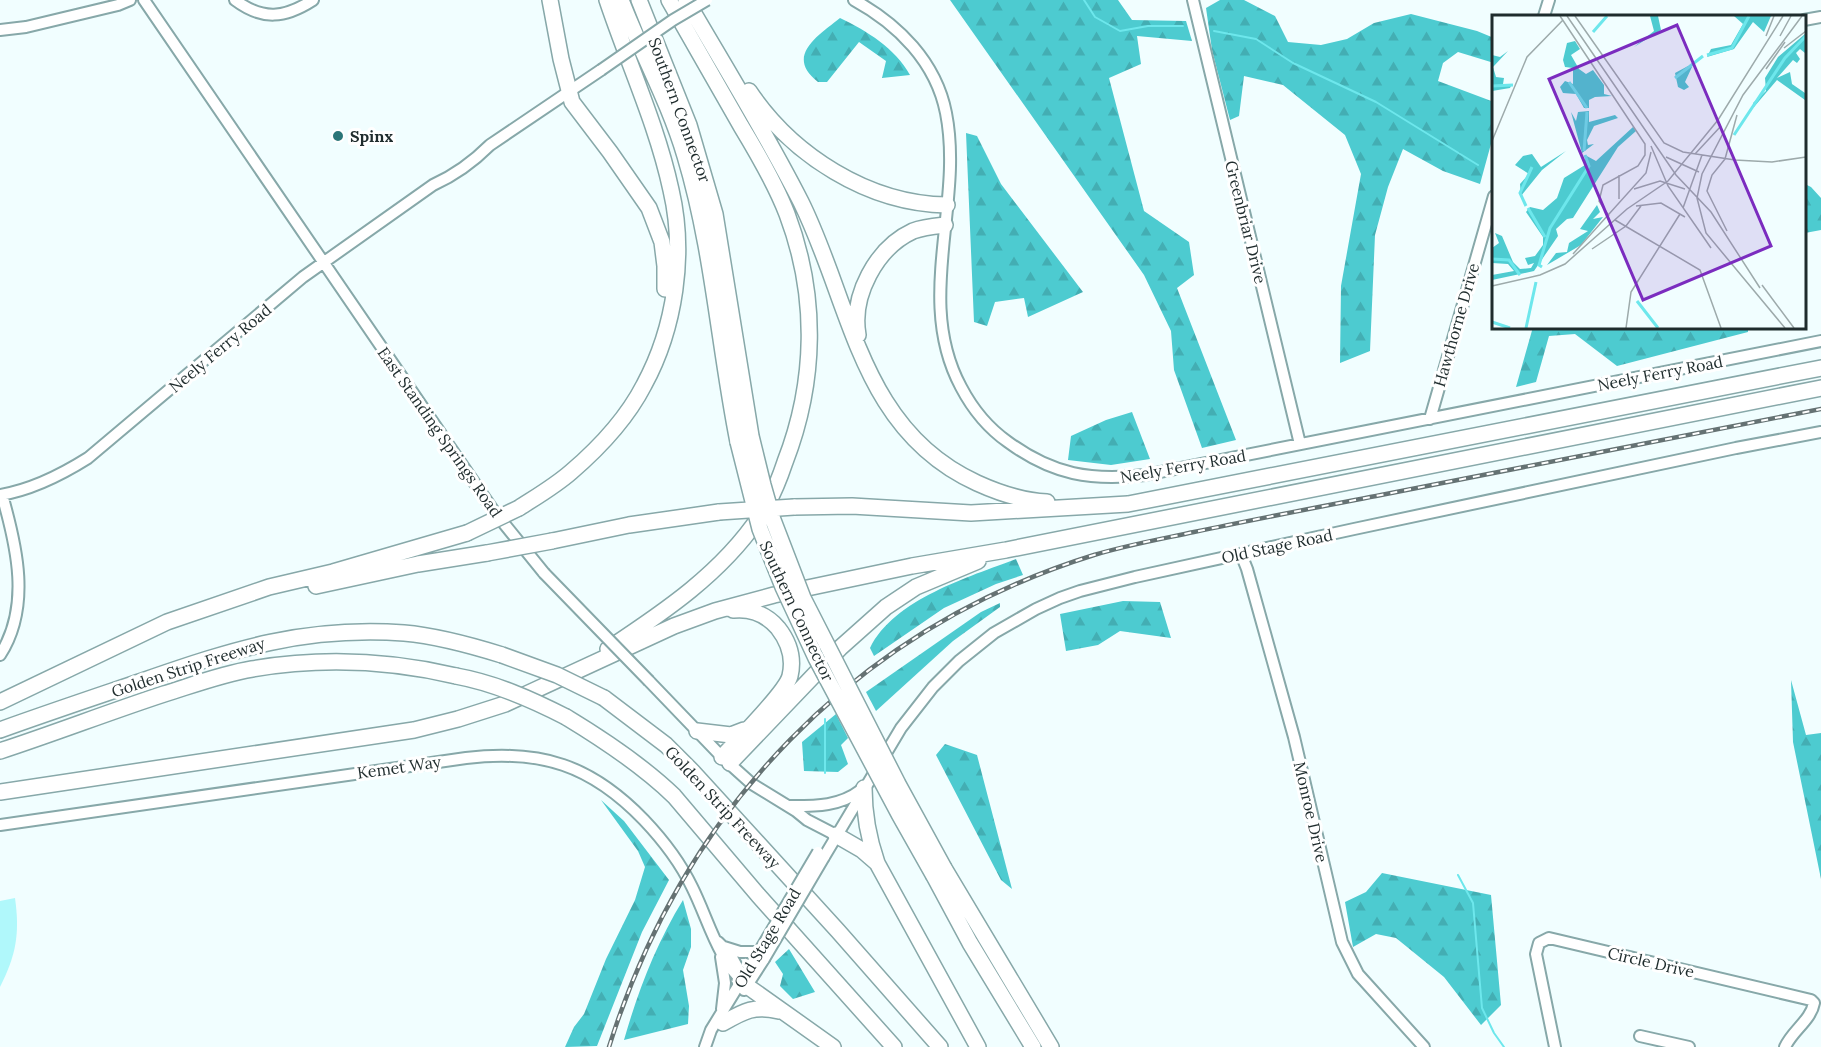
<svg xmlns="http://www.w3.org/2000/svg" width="1821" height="1047" font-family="Lora,serif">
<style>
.forest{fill:url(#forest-firs)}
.pitch{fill:#b0f8fb}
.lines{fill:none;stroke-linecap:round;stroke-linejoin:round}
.stream{stroke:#6de7ec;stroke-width:2}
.minor-casing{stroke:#87a8a9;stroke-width:14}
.highway-casing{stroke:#87a8a9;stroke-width:18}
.minor{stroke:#fff;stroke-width:10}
.highway{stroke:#fff;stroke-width:15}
.rail-casing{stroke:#657273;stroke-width:4.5}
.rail{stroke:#fff;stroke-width:2;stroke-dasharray:7;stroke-linecap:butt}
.minor-bridge-casing{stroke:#87a8a9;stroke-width:14;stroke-linecap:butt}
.highway-bridge-casing{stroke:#87a8a9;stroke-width:18;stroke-linecap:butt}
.minor-bridge{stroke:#fff;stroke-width:10}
.highway-bridge{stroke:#fff;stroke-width:15}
.poi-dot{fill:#2b7578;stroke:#fff;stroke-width:2}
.labels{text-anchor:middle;stroke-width:6;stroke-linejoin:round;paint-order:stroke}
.street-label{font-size:16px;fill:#1f2c2d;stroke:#fff}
.poi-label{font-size:16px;font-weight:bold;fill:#1f2c2d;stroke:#fff;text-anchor:start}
.inset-river{fill:none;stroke:#6de7ec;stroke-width:3}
.inset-road{fill:none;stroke:#9daaab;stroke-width:1.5}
.view{fill:#7b2cbf;fill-opacity:0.15;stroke:#7b2cbf;stroke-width:3}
.inset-edge{fill:none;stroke:#1f2c2d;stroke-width:3}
</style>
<defs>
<pattern id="forest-firs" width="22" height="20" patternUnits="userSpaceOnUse" patternTransform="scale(1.5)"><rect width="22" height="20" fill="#4dcbd0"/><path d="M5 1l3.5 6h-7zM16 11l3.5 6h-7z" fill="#43aeb3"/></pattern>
</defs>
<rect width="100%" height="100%" fill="#f1feff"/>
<path class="forest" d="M950 0H1118L1132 20 1186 21 1192 41 1137 36 1141 64 1109 78 1144 211 1189 242 1194 275 1177 288 1236 440 1202 448 1174 370 1171 331 1144 275Z
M1220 0H1244L1275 16 1288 42 1321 45 1347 39 1374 23 1411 14 1477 31 1494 38V63L1458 52 1443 63 1438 81 1494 102V133L1480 184 1443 171 1403 149 1388 187 1375 235 1370 351 1340 363 1341 286 1361 174 1345 135 1283 85 1244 76 1239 116 1230 120 1212 50 1206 8Z
M840 18C867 31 895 48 910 75L882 78 886 61 859 42 827 82H818C784 56 819 35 840 18Z
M966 133 977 136 1001 184 1083 292 1028 317 1024 298 995 302 987 326 974 322Z
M1805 184 1811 187 1821 198V230L1805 233Z
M1533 327H1748V332L1617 366 1575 334 1549 336 1536 382 1516 387Z
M1132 412 1150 459 1111 465 1068 460 1071 436 1106 420Z
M1016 559 1023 575 996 584 944 608 874 656 870 648C894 599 969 577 1016 559Z
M1123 601 1160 602 1171 638 1120 631 1098 645 1066 651 1060 614Z
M1000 603V607L953 641 876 711 866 692 981 612Z
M1791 680 1806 735 1821 733V879L1793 742Z
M836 714 848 738 841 745 848 764 838 772 804 771 802 742Z
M945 744 977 755 1012 889 1001 880 936 755Z
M601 800 624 821 669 880 642 932 597 1046 565 1047 574 1027 584 1014 606 959 635 900 645 867 638 851Z
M1382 873 1491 895 1501 1005 1481 1025 1444 977 1396 938 1376 934 1353 947 1345 902 1366 892Z
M683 900 691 929V947L683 970 689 1006 688 1024 624 1040C638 991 656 944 683 900Z
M789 949 815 992 793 999 780 986 783 974 775 962Z"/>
<path class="pitch" d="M15 898C20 934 16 955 0 987V901Z"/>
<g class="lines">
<path class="stream" d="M1084 0 1095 17 1120 31 1148 26H1183
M1214 31 1256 39 1293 63 1376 102 1478 165
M825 719V773
M1458 875 1473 903 1482 1008 1494 1033 1504 1047"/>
<defs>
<path id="minor" d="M144 0 493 510 544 573
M235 0C263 21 285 18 313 0
M854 0C898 24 936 62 946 113 964 204 914 300 961 387 972 408 988 428 1008 442 1053 475 1091 481 1145 475L1821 341
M1193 0 1300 444
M1544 16 1549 0
M1804 20 1821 17
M0 30 26 27 118 5 130 0
M1430 419 1494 196
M0 495C31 490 61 475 88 458L303 277 433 185C453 176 474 161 490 145L601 70
M1241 554 1247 569 1294 737 1342 942 1358 974 1424 1047
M0 655C31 607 17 547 2 495
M649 681 722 757 752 784 796 811 807 820 836 835
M788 806C814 806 839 807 861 790
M0 825 466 758C541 749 591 765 644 820 663 840 680 862 692 887 709 921 717 959 747 986
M824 857 901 728 933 687 959 661 994 633 1036 609 1060 598 1080 591 1135 577 1354 529 1736 448 1821 432
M718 942 730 954 740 972
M724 947 740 952H759
M721 957 725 983 722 1009
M744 990 764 959
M1640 1036 1689 1047
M705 1047 711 1030 759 952
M1555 1047 1536 954 1539 943 1549 938 1811 1000 1814 1003C1811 1020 1792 1031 1785 1047"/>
<path id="highway" d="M550 0 561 59 572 102 610 152 649 208 662 242 665 266V289
M621 0C641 52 669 102 685 156 713 249 719 347 738 442
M639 0 689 125 715 214 751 436
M686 0C725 67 766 133 801 202 852 305 860 430 977 483 999 493 1023 501 1047 502
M749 91C792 155 868 204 947 205
M858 335C851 296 876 248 913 231 923 227 935 226 945 225
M794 507 852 506 971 513 1128 504 1821 368
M519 508C536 497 555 486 571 472 599 448 627 418 644 385 675 328 686 254 671 190 657 125 628 63 607 0
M552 541 629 525 719 512
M316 586 418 564 487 553
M608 649C664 612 722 573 760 516 771 500 779 480 785 462 816 382 818 296 787 214 775 183 758 154 741 126 717 84 693 42 669 0
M604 698 666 745 692 771 838 931 940 1047
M0 702 167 622 269 587 333 572 467 533
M566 717C604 740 642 765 674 796L758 895 894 1047
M0 730C47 713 95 697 142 681 234 649 305 626 404 633 438 636 470 645 502 655
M697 731 731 735 744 730
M0 751C55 733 109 712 164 694 193 685 222 674 252 669 322 657 388 660 456 676
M722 757C736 742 786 692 790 676 794 659 789 642 778 628 767 615 751 608 733 610
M730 763 840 648 886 607 916 587 978 561
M864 788C864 815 868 837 877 863L978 1047
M0 792 414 730 458 719 505 704 674 626 715 611 774 595 912 566 1006 550 1821 388
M836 835 862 850 877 863
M944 868 1051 1047
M934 876 970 943 1033 1047
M747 986 833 1047
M723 1023C744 1011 754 1005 779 1011"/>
</defs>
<use href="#minor" class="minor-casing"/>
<use href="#highway" class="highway-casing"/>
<use href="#minor" class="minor"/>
<use href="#highway" class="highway"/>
<defs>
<path id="rail" d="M609 1047C683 810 856 629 1094 555 1127 545 1161 539 1194 532 1256 519 1319 507 1381 495 1528 466 1674 438 1821 409"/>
</defs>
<use href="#rail" class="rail-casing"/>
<use href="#rail" class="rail"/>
<defs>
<path id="minor-bridge" d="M601 70 673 20 707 0
M544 573 649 681
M759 952 818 852
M764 959 824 857"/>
<path id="highway-bridge" d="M751 436 763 485 773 520 803 598 898 784 944 868
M738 442 760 529 783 587 816 658 899 814 934 876
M719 512 794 507
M467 533 519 508
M487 553 552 541
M502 655 557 675 604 698
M456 676C495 683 531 699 566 717"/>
</defs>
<use href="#minor-bridge" class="minor-bridge-casing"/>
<use href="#highway-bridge" class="highway-bridge-casing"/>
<use href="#minor-bridge" class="minor-bridge"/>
<use href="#highway-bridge" class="highway-bridge"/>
</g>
<circle class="poi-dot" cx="338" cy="136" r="6"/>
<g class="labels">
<g class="street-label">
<text transform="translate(680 110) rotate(70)" y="6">Southern Connector</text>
<text transform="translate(1246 222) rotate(76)" y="6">Greenbriar Drive</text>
<text transform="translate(1456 325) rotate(-74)" y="6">Hawthorne Drive</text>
<text transform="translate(220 348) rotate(-40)" y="6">Neely Ferry Road</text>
<text transform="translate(1660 373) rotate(-11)" y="6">Neely Ferry Road</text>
<text transform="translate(440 432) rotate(55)" y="6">East Standing Springs Road</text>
<text transform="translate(1183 466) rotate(-10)" y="6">Neely Ferry Road</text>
<text transform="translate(1277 546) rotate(-12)" y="6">Old Stage Road</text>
<text transform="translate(797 611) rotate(65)" y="6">Southern Connector</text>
<text transform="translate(188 667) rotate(-18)" y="6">Golden Strip Freeway</text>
<text transform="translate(399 767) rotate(-8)" y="6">Kemet Way</text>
<text transform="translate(723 807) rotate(47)" y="6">Golden Strip Freeway</text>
<text transform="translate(1311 812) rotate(77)" y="6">Monroe Drive</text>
<text transform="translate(767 938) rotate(-59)" y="6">Old Stage Road</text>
<text transform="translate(1651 962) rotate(13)" y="6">Circle Drive</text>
</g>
<g class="poi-label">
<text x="350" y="142">Spinx</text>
</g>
</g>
<g transform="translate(1492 15)">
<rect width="314" height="314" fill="#f1feff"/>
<path d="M158 1H166L169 15 142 32 162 16ZM242 1H279L272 17 261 7 242 34 215 42 219 34 239 30 251 9ZM313 19V38L308 34 304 38 308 44 305 48 301 45 285 63 298 57 300 69 313 78V85L285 65 262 92 261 88 274 76 273 63 286 42ZM83 26 88 34 79 40 87 54 94 59 101 55 112 70V79L120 81 103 82 97 85V93H92L84 79 71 78 68 72 73 66 81 69V53L73 52 71 45 75 28ZM16 36 1 52 4 62 12 63 11 69H20L18 73 0 76V40L8 42ZM196 51 200 52 193 67 197 72 192 75 186 72 183 58ZM97 96V107L123 100 126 103 102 111 95 125 96 130 102 129 90 138 79 97 84 106 86 97ZM141 112 144 116 126 132 81 203 75 204 64 214 66 221 42 256 0 265V260L22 256 16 249 0 248V233L7 228 3 218 10 221 21 247 28 254 39 253 42 248 36 250 33 243 43 241 51 230V222L34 197 38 192 51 195 65 183 72 163 93 150V140L104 146ZM74 136 50 155 29 181 28 169 37 159 23 150 31 141 40 139 49 152ZM105 190 108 197 101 204 111 202 89 230 55 250 64 238 75 237 77 228 96 216 88 214Z" fill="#4dcbd0"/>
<path class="inset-river" d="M101 17 115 1M215 40 240 33 257 1M183 63 211 41M77 67 95 93M0 71 21 70M242 120 293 43 314 21M92 136 95 97M34 191 28 178 40 152M36 193 53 222M0 244 17 245 28 260M50 252 47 250 58 213 97 151 93 140M145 286 166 313M0 307 18 313M34 313 44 267"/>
<path class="inset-road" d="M68 1 153 129V140L146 151 111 170 107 186 117 201M75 1 184 160 219 197 268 273M83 1 172 128 191 137 243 145M274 21 282 1M288 21 299 1M292 33 314 16M274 54 293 27M0 126 35 42 71 5M159 131 176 171 219 233M203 139 229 111M174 142 207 157M233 144 220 160 215 176 235 216M233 144 245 100M243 145 280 147 314 142M142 174 168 166 193 174M127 184V160M144 191 169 188 193 202M191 193 210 140M123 205 208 255 229 313M100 234 134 211 149 191M81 239 154 158 159 137M270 270 302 313M0 271 48 260 73 249 135 194 176 166 226 105 291 1M134 313 139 277 188 199M293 313 214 218 205 183 210 159 251 80 310 1"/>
<path class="view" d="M185 10 279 231 151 285 57 64Z"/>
<rect width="314" height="314" class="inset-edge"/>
</g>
</svg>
